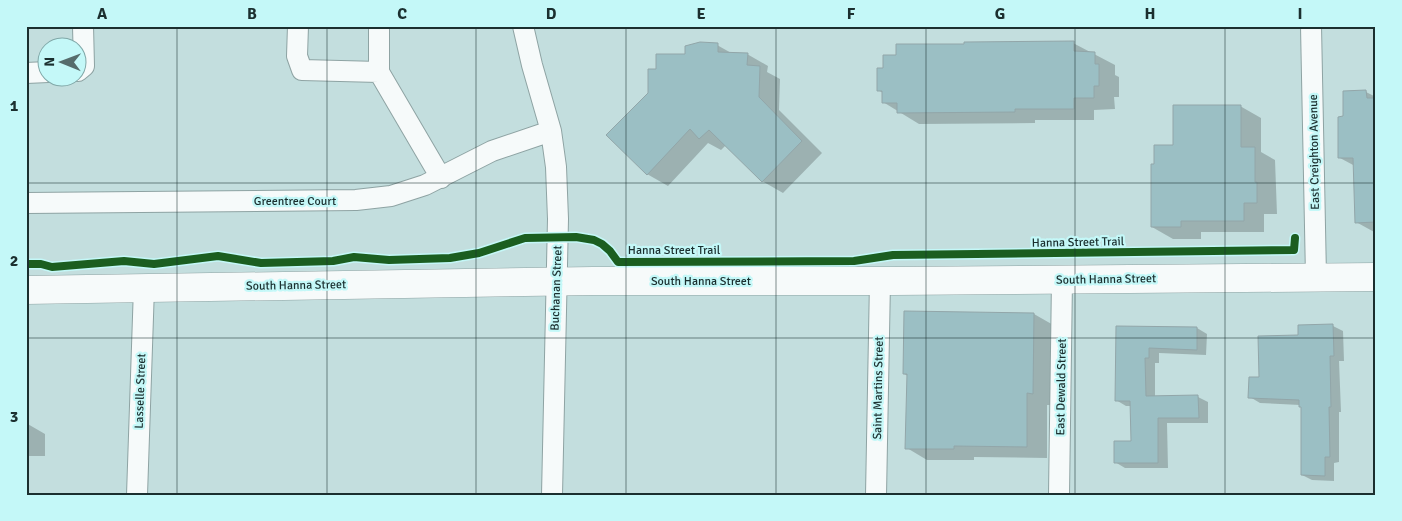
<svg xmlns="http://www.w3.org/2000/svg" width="1402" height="521" font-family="Signika,sans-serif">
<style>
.shadow{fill:#0003}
.building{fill:#9bbfc4;stroke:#92a6a9}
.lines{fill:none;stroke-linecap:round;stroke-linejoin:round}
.street-casing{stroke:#8ea3a3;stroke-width:22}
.secondary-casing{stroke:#8ea3a3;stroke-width:29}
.street{stroke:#f6fafa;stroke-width:20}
.secondary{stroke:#f6fafa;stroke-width:28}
.cycleway-casing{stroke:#c4f8f8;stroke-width:11}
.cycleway{stroke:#1b5e20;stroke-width:8}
.grid{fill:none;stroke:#1b2f2f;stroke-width:1;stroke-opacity:0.55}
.labels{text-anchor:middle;stroke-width:4.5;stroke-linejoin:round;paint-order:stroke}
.street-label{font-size:12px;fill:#1b2f2f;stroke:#c4f8f8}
.neatline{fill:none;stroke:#1b2f2f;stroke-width:2}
.grid-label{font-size:16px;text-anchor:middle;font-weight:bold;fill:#1b2f2f}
</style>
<rect width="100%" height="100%" fill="#c3dede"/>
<path class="shadow" d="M1073 43 1115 65V75L1119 77V97H1114L1115 109 1094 110V120H1035V123L919 124 883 102V93L878 90Z
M717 45 733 54H747L768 66 767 72 780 79 779 110 822 153 783 193 762 181 726 145 721 150 708 143 668 186 647 174 650 93 657 70 686 55Z
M1366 92 1376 97V233L1356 222 1355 166 1340 158 1345 118Z
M1240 106 1261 118V152L1275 160 1277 214H1264V232H1201V239H1173L1152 227 1174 147Z
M905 312 1034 314 1055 326 1054 405H1047V458L974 457V460H927L907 448 908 376 904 374Z
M1299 326H1333L1343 331 1344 361H1339L1341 412H1339V462L1334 463V481L1312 480 1302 475 1303 408 1300 405 1260 403 1250 397 1260 378 1300 336Z
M1117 327 1197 328 1207 334 1206 355 1159 353V363H1155V397H1198L1208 402V423H1167L1168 468H1125L1115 462 1132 442V406H1126L1116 400Z
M26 423 45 434V456H26Z"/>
<path class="building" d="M1074 41V51L1095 52V64H1099V86H1094V98H1074V109H1015V112L897 113V103H882V91H877V68H883V55H896V44H964V42Z
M700 42 718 43V52L748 53 747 65 760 66 759 97 802 141 762 182 709 130 699 139 690 129 647 175 606 135 648 93V69H656V54H685V46Z
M1366 90 1367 98H1376V222L1355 223 1353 158H1338V117L1343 116V91Z
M1173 105H1241V147H1255V182H1257V203H1244V221H1181V227H1151V164H1154V145H1173Z
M904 311 1034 313 1033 394 1027 393V447L954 446V449H905L907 374H903Z
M1333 324 1334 356H1330L1331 407H1329L1330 457H1325V476L1301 475V407H1299V400L1248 398 1249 377H1259L1258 336 1298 335V325Z
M1116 326 1197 327V350L1149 348V358H1145L1146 396 1198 395 1199 418H1158V463H1114V441H1131L1130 401H1115Z"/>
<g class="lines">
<defs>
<path id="street" d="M298 26 297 56 302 70 379 72
M379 26V72L441 178
M523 26 532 65 551 131 556 167 558 219 552 495
M1311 26 1316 277
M78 71 84 66 83 26
M26 73 48 72
M26 203 356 200 391 196 425 185 492 151 551 131
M137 495 144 287
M876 495 880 281
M1059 495 1062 279"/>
<path id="secondary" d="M26 290 593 281H894L1376 277"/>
</defs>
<use href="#street" class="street-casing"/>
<use href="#secondary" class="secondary-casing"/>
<use href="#street" class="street"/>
<use href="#secondary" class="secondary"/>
<defs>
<path id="cycleway" d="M26 264H41L52 267 124 261 154 264 218 256 261 263 333 261 354 257 389 260 450 258 479 253 525 238 576 237 594 240 602 244 610 251 618 262 854 261 893 255 1294 250 1295 238"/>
</defs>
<use href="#cycleway" class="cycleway-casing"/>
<use href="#cycleway" class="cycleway"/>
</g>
<path class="grid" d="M177 26V495M327 26V495M476 26V495M626 26V495M776 26V495M926 26V495M1075 26V495M1225 26V495M26 183H1376M26 338H1376"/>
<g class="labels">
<g class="street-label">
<text transform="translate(1314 152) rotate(-91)" y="4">East Creighton Avenue</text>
<text x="295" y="205">Greentree Court</text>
<text transform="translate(1078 242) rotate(-1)" y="4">Hanna Street Trail</text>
<text x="674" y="254">Hanna Street Trail</text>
<text transform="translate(1106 279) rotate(-1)" y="4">South Hanna Street</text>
<text x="701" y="285">South Hanna Street</text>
<text transform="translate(296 285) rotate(-1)" y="4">South Hanna Street</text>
<text transform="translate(556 288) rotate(-88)" y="4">Buchanan Street</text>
<text transform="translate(1061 387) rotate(-89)" y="4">East Dewald Street</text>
<text transform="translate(878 388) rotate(-89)" y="4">Saint Martins Street</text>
<text transform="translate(140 391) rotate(-88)" y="4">Lasselle Street</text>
</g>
</g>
<rect width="1402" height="521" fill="none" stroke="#c4f8f8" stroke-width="55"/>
<g transform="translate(62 62) rotate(271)"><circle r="24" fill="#c4f8f8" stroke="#80a8a8"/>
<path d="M0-4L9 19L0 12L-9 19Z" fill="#566c6c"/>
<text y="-8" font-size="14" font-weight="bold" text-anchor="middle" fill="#1b2f2f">N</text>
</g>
<rect x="28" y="28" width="1346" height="466" class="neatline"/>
<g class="grid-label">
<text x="102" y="19">A</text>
<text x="252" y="19">B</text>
<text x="402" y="19">C</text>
<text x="551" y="19">D</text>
<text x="701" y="19">E</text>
<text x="851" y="19">F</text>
<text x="1000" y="19">G</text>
<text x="1150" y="19">H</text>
<text x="1300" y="19">I</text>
<text x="14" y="111">1</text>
<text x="14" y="266">2</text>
<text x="14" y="422">3</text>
</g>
</svg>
